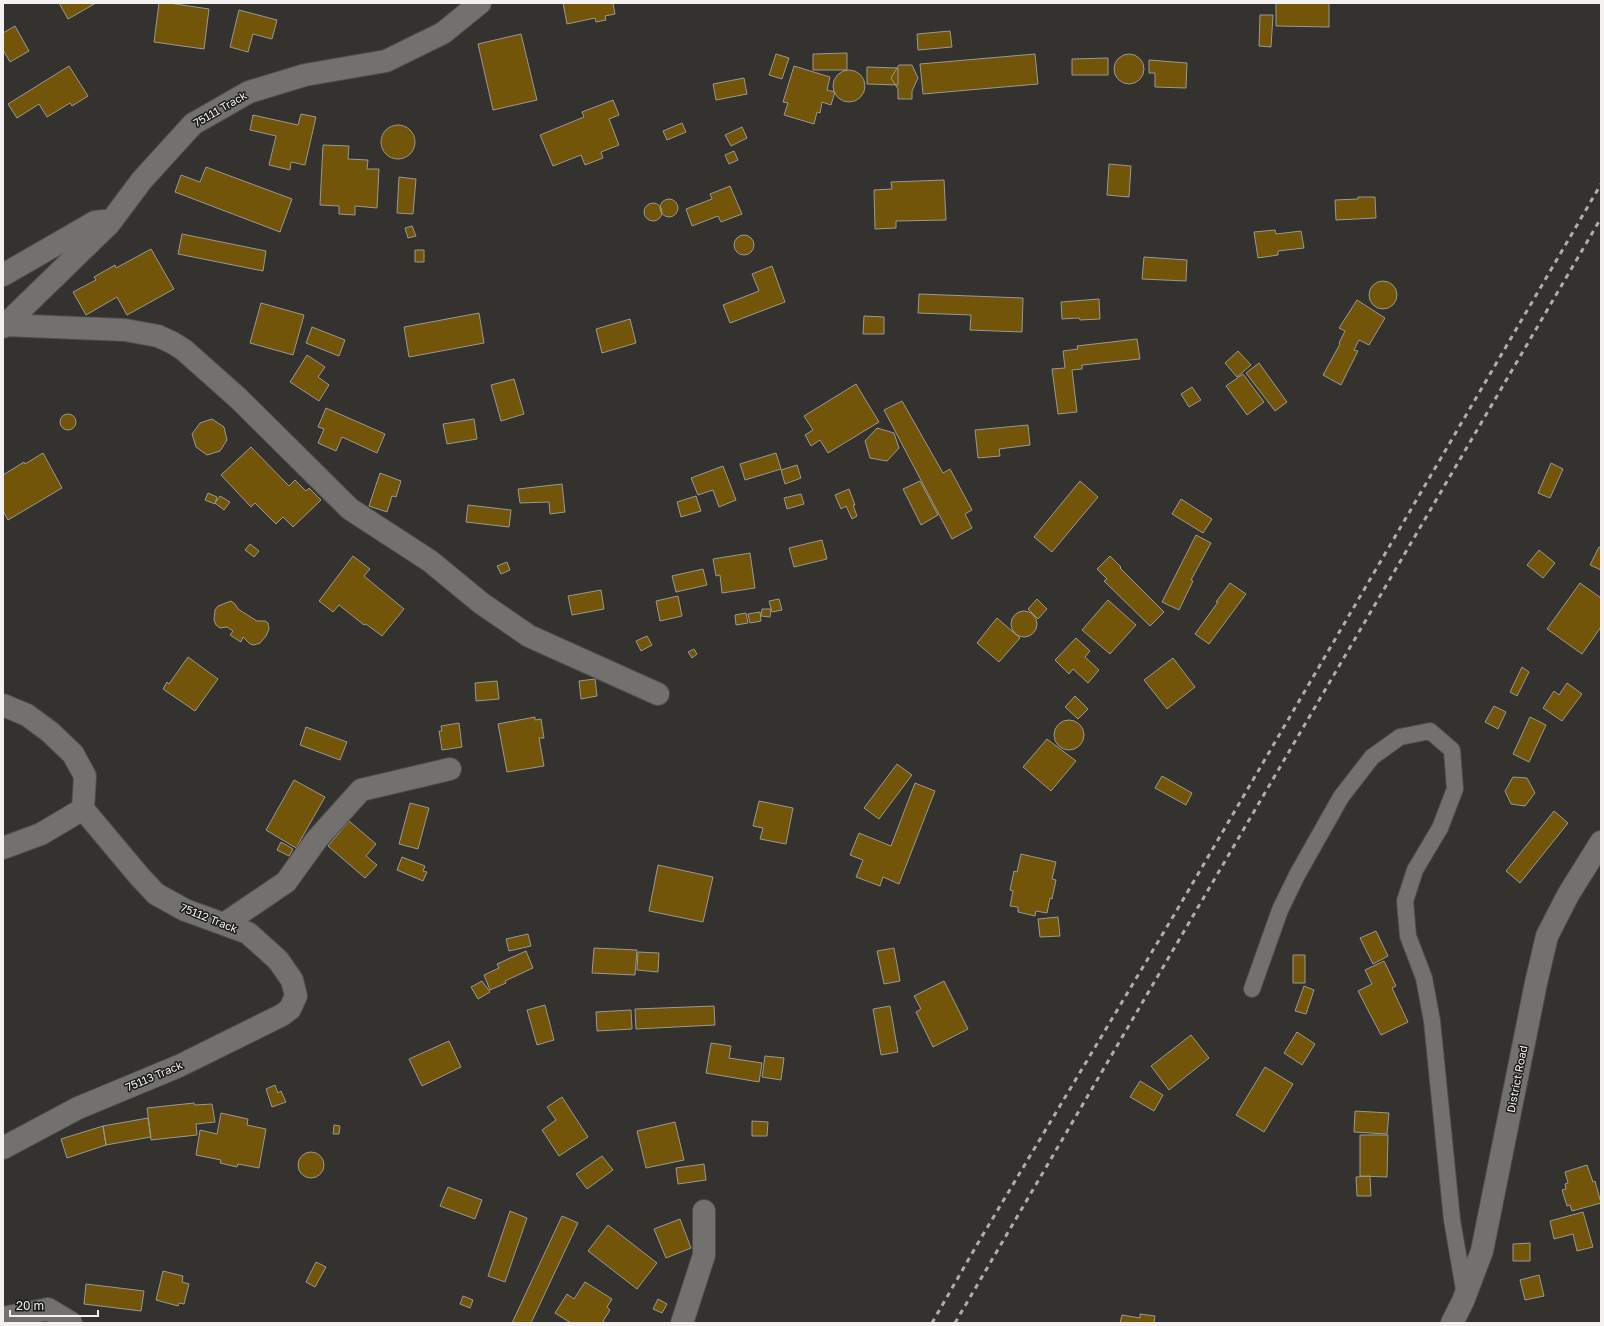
<svg xmlns="http://www.w3.org/2000/svg" width="1604" height="1326" font-family="'Golos Text',sans-serif">
<style>
.building{fill:#725508;stroke:#9a9895}
.lines{fill:none;stroke-linecap:round;stroke-linejoin:round}
.service-casing{stroke:#4f4e4b;stroke-width:18}
.minor-casing{stroke:#4f4e4b;stroke-width:24}
.service{stroke:#73716d;stroke-width:16}
.minor{stroke:#73716d;stroke-width:22}
.rail{stroke:#aeadaa;stroke-width:3;stroke-dasharray:5 5;stroke-linecap:butt}
.labels{text-anchor:middle;stroke-width:3;stroke-linejoin:round;paint-order:stroke}
.street-label{font-size:11px;fill:#f3f2f0;stroke:#1a1a18}
</style>
<rect width="100%" height="100%" fill="#33322f"/>
<path class="building" d="M59 3H96L68 19Z
M159 3H169L209 9 204 49 154 42Z
M563 3H613L615 14 605 16 606 20 596 22 595 18 567 24Z
M1276 3H1329V27L1276 26Z
M239 10 277 20 272 39 253 34 248 52 230 47Z
M1260 15H1273L1271 47 1259 46Z
M15 26 29 51 10 62 3 50V33Z
M950 31 952 47 918 50 917 34Z
M521 34 537 100 493 110 478 44Z
M847 53V70H813V54Z
M776 54 789 58 782 79 769 75Z
M1035 54 1038 84 923 94 920 64Z
M1114 69a15 15 0 1 1 30 0a15 15 0 1 1-30 0Z
M1108 58V75H1072V59Z
M1149 60 1187 63 1186 88 1155 87V73H1149Z
M899 65H912L918 78 912 91V99H898V89L891 78Z
M69 66 88 96 72 106 70 103 47 117 39 104 17 118 8 104Z
M794 66 830 77 827 90 835 92 831 105 822 102 820 113 817 112 814 124 784 115 788 103 783 102Z
M867 67 898 68V85L867 84Z
M833 86a16 16 0 1 1 32 0a16 16 0 1 1-32 0Z
M744 78 747 94 716 100 713 84Z
M613 100 619 115 609 119 619 145 601 152 603 158 585 165 581 155 553 166 540 135 584 117 582 112Z
M301 114 316 117 305 165 291 162 290 170 269 165 276 136 250 130 253 115 298 125Z
M682 123 686 132 667 140 663 131Z
M381 142a17 17 0 1 1 34 0a17 17 0 1 1-34 0Z
M742 127 747 138 731 146 725 135Z
M323 145 349 146 348 159 368 160 367 169H379L377 208 355 206V215L339 214V206L320 205Z
M734 151 738 160 729 164 725 155Z
M1109 164 1131 166 1129 197 1107 195Z
M206 167 292 199 280 232 175 192 181 175 200 182Z
M399 177 416 179 413 214 397 213Z
M944 180 946 220 896 221V228L875 229 874 190 892 189 891 182Z
M730 186 742 214 721 222 718 216 692 226 686 209 712 199 710 194Z
M1358 197H1375L1376 218 1336 220 1335 200 1358 199Z
M660 208a9 9 0 1 1 18 0a9 9 0 1 1-18 0Z
M644 212a9 9 0 1 1 18 0a9 9 0 1 1-18 0Z
M412 226 416 236 408 238 405 228Z
M1275 230 1276 234 1301 231 1304 248 1278 251V255L1258 258 1254 232Z
M182 234 266 251 263 271 178 254Z
M734 245a10 10 0 1 1 20 0a10 10 0 1 1-20 0Z
M151 249 174 289 127 315 117 297 86 315 73 292 96 280 94 277 115 265 116 268Z
M415 250H424V262H415Z
M1144 257 1187 260 1186 281 1142 279Z
M772 266 785 302 730 323 723 305 759 291 752 274Z
M1369 295a14 14 0 1 1 28 0a14 14 0 1 1-28 0Z
M919 294 1023 298 1022 332 970 330 971 315 918 313Z
M1099 299 1100 319 1080 320 1079 318 1062 319 1061 302Z
M1357 300 1385 318 1369 345 1359 340 1354 350 1358 351 1341 385 1323 375 1340 344 1339 343 1345 331 1339 328Z
M261 303 304 315 293 355 250 343Z
M479 313 484 343 409 357 404 327Z
M864 316 884 317V334H863Z
M630 319 636 343 602 353 596 329Z
M312 327 345 340 339 356 306 343Z
M1137 339 1140 359 1082 365V369L1072 370 1077 412 1058 414 1052 369 1065 368 1063 351 1078 349 1077 346Z
M1238 351 1251 365 1237 377 1225 363Z
M307 355 325 367 318 377 329 385 319 401 290 382Z
M1259 363 1287 402 1275 411 1246 373Z
M1243 374 1264 402 1247 415 1226 386Z
M514 379 524 414 501 421 491 385Z
M856 384 879 422 828 453 820 440 811 446 805 435 813 430 804 416Z
M1192 387 1201 400 1189 407 1181 394Z
M902 401 943 473 950 469 972 510 965 514 972 528 952 539 884 410Z
M326 408 385 434 377 453 342 437 336 451 318 443 324 429 318 427Z
M60 422a8 8 0 1 1 16 0a8 8 0 1 1-16 0Z
M212 419 224 427 227 440 220 451 207 455 196 447 192 434 200 423Z
M474 419 477 439 447 444 443 424Z
M1028 425 1030 445 999 449 1000 456 978 458 975 430Z
M877 428 894 433 899 448 887 461 870 458 865 441Z
M251 447 289 486 295 480 306 491 309 488 321 500 293 527 283 517 276 524 255 503 251 507 221 475Z
M43 453 62 488 8 520 3 511V475L24 462 25 464Z
M776 453 781 469 745 480 740 464Z
M1551 463 1563 469 1550 498 1538 493Z
M797 465 801 478 785 484 781 470Z
M723 466 736 500 719 507 713 490 698 495 691 478Z
M380 473 401 481 396 497 392 496 387 512 369 506Z
M920 481 938 515 921 525 903 489Z
M1080 481 1098 497 1052 552 1034 537Z
M562 484 565 512 550 514 549 502 520 503 518 489Z
M849 489 855 505H853L857 516 852 519 846 506 841 509 835 495Z
M208 493 217 497 215 504 205 500Z
M801 494 804 504 787 509 784 498Z
M220 496 230 502 224 510 215 503Z
M696 496 701 511 681 517 677 502Z
M1181 499 1212 519 1203 533 1172 514Z
M468 505 511 510 509 527 466 522Z
M1196 535 1211 543 1191 580 1193 581 1179 610 1162 602Z
M822 540 827 559 794 567 789 548Z
M250 544 259 551 254 557 245 550Z
M1599 547 1601 548V570L1590 565Z
M1539 550 1555 563 1543 578 1527 565Z
M750 553 755 588 722 593 720 575 716 576 713 559Z
M353 556 370 569 364 576 404 609 382 636 366 624 364 625 339 605 333 612 319 601Z
M1110 556 1121 567 1120 568 1164 612 1150 626 1104 581 1107 579 1097 569Z
M507 562 510 570 501 574 497 566Z
M703 569 707 585 676 592 672 576Z
M1230 583 1246 594 1209 644 1195 634 1218 602H1216Z
M1580 583 1601 598V627L1582 654 1547 629Z
M601 590 604 609 572 615 568 596Z
M678 596 682 616 660 621 656 601Z
M779 599 782 610 772 612 769 601Z
M1037 599 1047 609 1038 619 1028 609Z
M1108 600 1136 625 1110 654 1082 630Z
M231 601 235 604 238 609 257 621H265L268 623 269 629 266 636 260 643 254 645 250 644 243 637 241 642 230 635 233 631 227 627 220 628 216 625 214 620 215 610 218 606Z
M762 609H771L770 617 761 616Z
M1011 624a13 13 0 1 1 26 0a13 13 0 1 1-26 0Z
M760 612 761 621 750 623 748 614Z
M746 613 748 623 736 625 735 615Z
M997 618 1020 638 999 662 977 643Z
M647 636 652 645 641 651 636 641Z
M1076 638 1090 651 1085 657 1099 670 1088 683 1073 669 1069 674 1055 660Z
M694 649 697 654 692 658 688 652Z
M188 657 218 679 195 711 163 689 167 682 169 684Z
M1173 658 1195 687 1167 709 1144 680Z
M1522 667 1529 672 1517 696 1510 692Z
M595 679 597 696 581 699 579 681Z
M497 681 499 699 476 701 475 683Z
M1567 683 1582 694 1562 721 1543 708 1554 691 1559 695Z
M1075 696 1088 709 1078 719 1065 707Z
M1494 706 1506 712 1498 729 1485 722Z
M535 717V720L541 719 544 738H539L544 766 507 772 498 724Z
M1530 717 1546 725 1529 762 1513 754Z
M1054 735a15 15 0 1 1 30 0a15 15 0 1 1-30 0Z
M459 723 462 747 442 750 439 731H442L441 726Z
M306 727 347 742 340 760 300 745Z
M1047 739 1076 761 1051 791 1023 767Z
M897 764 912 775 879 819 864 808Z
M1162 776 1192 793 1186 805 1155 788Z
M1513 777 1527 778 1535 793 1525 806 1511 804 1505 791Z
M294 780 325 797 296 848 266 830Z
M915 783 935 791 899 884 883 877 880 886 856 877 863 860 850 855 859 833 891 846Z
M759 801 793 808 786 844 760 839 763 828 753 826Z
M410 803 429 808 418 849 399 844Z
M1554 811 1568 823 1520 883 1506 871Z
M349 821 376 844 366 856 377 865 365 878 328 846Z
M281 842 293 849 289 856 277 850Z
M1021 854 1056 862 1052 879 1056 880 1052 899 1050 898 1047 913 1036 911 1035 916 1018 912V907L1010 906 1013 891 1010 890 1014 871 1017 872Z
M402 857 425 866 423 871 427 872 423 881 397 870Z
M658 865 713 877 703 922 649 911Z
M1058 917 1060 936 1040 937 1038 919Z
M1376 931 1388 956 1373 964 1360 938Z
M528 934 531 946 509 951 506 939Z
M594 948 637 950 635 975 592 973Z
M894 948 900 981 884 984 877 951Z
M526 951 533 968 505 981 506 983 490 990 484 975 499 968 497 964Z
M638 952 659 953 658 972 637 970Z
M1293 955H1305V983H1293Z
M1384 961 1396 986 1392 988 1408 1022 1381 1035 1358 991 1372 984 1365 970Z
M482 981 490 992 478 999 471 987Z
M944 981 968 1029 933 1047 916 1012 921 1009 914 996Z
M1304 986 1314 990 1306 1014 1295 1011Z
M545 1005 554 1040 537 1045 527 1010Z
M714 1006 715 1025 636 1029 635 1009Z
M890 1006 898 1052 881 1055 873 1009Z
M631 1010 632 1029 597 1031 596 1012Z
M1297 1032 1315 1044 1302 1065 1284 1053Z
M1191 1035 1209 1058 1169 1090 1151 1066Z
M449 1041 461 1067 422 1086 409 1059Z
M711 1043 731 1046 729 1058 762 1063 759 1082 706 1073Z
M765 1056 784 1058 781 1080 762 1077Z
M1265 1067 1293 1084 1264 1132 1236 1115Z
M1140 1081 1163 1095 1154 1111 1130 1097Z
M275 1085 278 1093 281 1091 286 1102 272 1107 266 1089Z
M562 1097 588 1137 559 1156 542 1130 556 1120 547 1107Z
M194 1103 195 1105 212 1104 215 1122 196 1124 197 1135 151 1140 147 1108Z
M1355 1111 1389 1113 1387 1134 1354 1132Z
M221 1113 248 1119 247 1125 266 1129 259 1168 238 1164 237 1167 220 1163 221 1160 196 1155 200 1130 217 1134Z
M148 1118 151 1137 106 1145 103 1126Z
M752 1121 768 1122 767 1136H752Z
M675 1122 684 1160 646 1168 637 1131Z
M334 1125 340 1126 339 1134H333Z
M103 1126 106 1145 67 1158 61 1139Z
M1360 1135H1388L1387 1177 1360 1176Z
M298 1165a13 13 0 1 1 26 0a13 13 0 1 1-26 0Z
M602 1156 613 1170 587 1189 576 1174Z
M704 1164 706 1180 678 1184 676 1168Z
M1587 1165 1593 1182 1595 1181 1601 1203 1572 1211 1570 1205 1567 1206 1562 1190 1566 1189 1565 1184 1568 1183 1565 1172Z
M1370 1176 1371 1196H1357L1356 1177Z
M448 1187 482 1200 475 1219 440 1206Z
M510 1211 527 1218 505 1282 488 1276Z
M1583 1212 1593 1247 1577 1251 1573 1234 1554 1239 1550 1221Z
M562 1216 578 1223 531 1323H512Z
M680 1219 691 1248 666 1258 654 1229Z
M608 1225 657 1263 637 1289 588 1251Z
M1530 1243V1261H1513V1244Z
M316 1262 326 1267 315 1287 306 1282Z
M163 1271 183 1276 182 1282 189 1284 184 1304 179 1303 178 1306 156 1300Z
M1539 1275 1544 1296 1525 1300 1520 1280Z
M585 1282 612 1299 607 1307 610 1310 603 1321 606 1323H571L555 1313 567 1294 574 1299Z
M86 1284 144 1291 141 1311 84 1304Z
M463 1296 473 1300 470 1308 460 1304Z
M658 1299 667 1304 662 1313 653 1309Z
M1140 1314 1155 1316 1154 1323H1120L1122 1315 1140 1318Z"/>
<g class="lines">
<defs>
<path id="service" d="M1252 989 1280 910 1297 875 1341 797 1372 757 1400 737 1430 731 1452 750 1455 789 1440 828 1415 870 1405 901 1408 936 1424 978 1432 1021 1452 1220 1465 1295"/>
<path id="minor" d="M3 275 95 222 104 221 109 224
M5 325 125 330 158 336 173 343 184 350 238 398 350 509 430 561 481 603 529 636 658 694
M3 327 109 224 142 180 193 124 249 92 305 75 386 61 443 33 480 3
M3 705 27 715 50 732 73 754 85 776 83 809 41 834 3 848
M224 924 286 882 317 839 361 790 450 769
M3 1148 78 1108 179 1066 282 1015 290 1009 296 996 292 980 278 960 248 933 185 910 156 894 140 877 83 809
M3 1318 48 1309 71 1323
M682 1323 704 1255V1211
M1452 1323 1463 1301 1482 1251 1536 983 1547 936 1568 895 1601 842"/>
</defs>
<use href="#service" class="service-casing"/>
<use href="#minor" class="minor-casing"/>
<use href="#service" class="service"/>
<use href="#minor" class="minor"/>
<path class="rail" d="M932 1323 978 1243 1177 910 1601 184
M955 1323 1601 218"/>
</g>
<g class="labels">
<g class="street-label">
<text transform="translate(220 109) rotate(-30)" y="4">75111 Track</text>
<text transform="translate(209 918) rotate(22)" y="4">75112 Track</text>
<text transform="translate(154 1076) rotate(-23)" y="4">75113 Track</text>
<text transform="translate(1517 1079) rotate(-79)" y="4">District Road</text>
</g>
</g>
<rect width="1604" height="1326" fill="none" stroke="#f3f2f0" stroke-width="8"/>
<path d="M10 1310v6h88v-6" fill="none" stroke="#f3f2f0" stroke-width="2"/>
<text x="16" y="1310" font-size="12" fill="#f3f2f0" stroke="#1a1a18" stroke-width="3" paint-order="stroke">20 m</text>
</svg>
